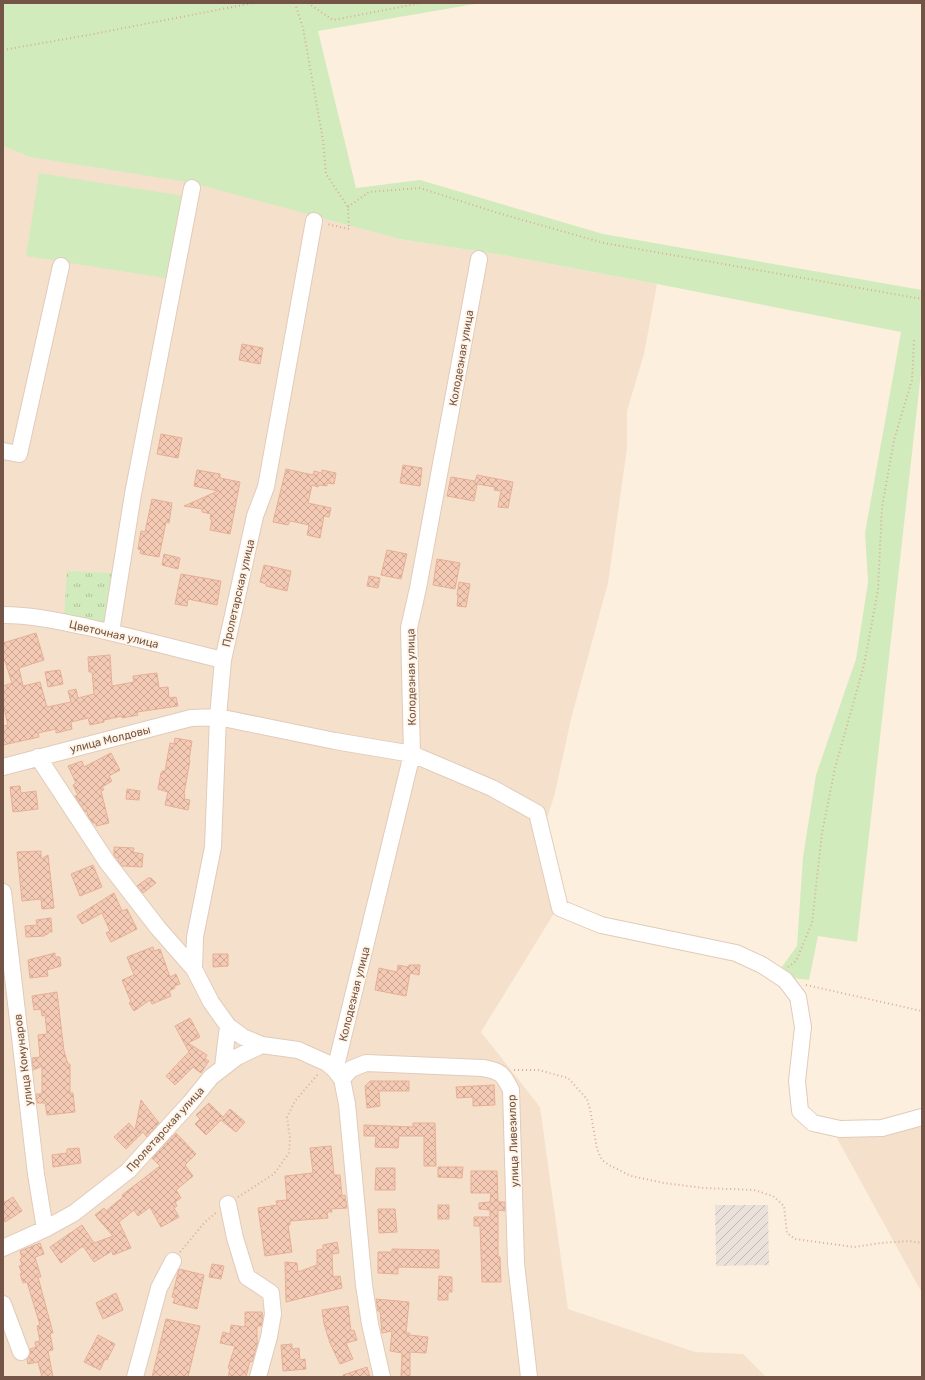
<svg xmlns="http://www.w3.org/2000/svg" width="925" height="1380" font-family="Rubik,sans-serif">
<style>
.residential{fill:#f5e0cc}
.industrial{fill:url(#industrial-furrows)}
.green{fill:#d2ebbd}
.park{fill:url(#park-tufts)}
.building{fill:url(#building-cross-hatch);stroke:#e7af94}
.lines{fill:none;stroke-linecap:round;stroke-linejoin:round}
.minor-casing{stroke:#e1cbba;stroke-width:18}
.path{stroke:#d8ae98;stroke-width:2;stroke-dasharray:1 3;stroke-linecap:butt}
.minor{stroke:#fff;stroke-width:16}
.labels{text-anchor:middle;stroke-width:3.5;stroke-linejoin:round;paint-order:stroke}
.street-label{font-size:11px;fill:#745446;stroke:#fff4e5}
</style>
<defs>
<pattern id="industrial-furrows" width="10" height="10" patternUnits="userSpaceOnUse"><rect width="10" height="10" fill="#ebe1db"/><path d="M-1 1l2-2M0 10L10 0M9 11l2-2" fill="none" stroke="#c3b9b3"/></pattern>
<pattern id="park-tufts" width="24" height="20" patternUnits="userSpaceOnUse"><rect width="24" height="20" fill="#d2ebbd"/><path d="M3 7l-1-3M5 7V3M7 7l1-3M15 17l-1-3M17 17v-4M19 17l1-3" fill="none" stroke="#afc19b"/></pattern>
<pattern id="building-cross-hatch" width="8" height="8" patternUnits="userSpaceOnUse"><rect width="8" height="8" fill="#f4cab5"/><path d="M0 0l8 8M0 8l8-8" fill="none" stroke="#caa795"/></pattern>
</defs>
<rect width="100%" height="100%" fill="#fdefde"/>
<path class="residential" d="M3 146 29 157 193 182 399 239 508 256 657 284 644 354 627 411V448L608 583 571 719 555 793 544 828 561 902 481 1032 540 1107 568 1309 695 1352 743 1354 766 1377H3Z
M922 1111V1293L827 1120H879Z"/>
<path class="industrial" d="M715 1205H768L769 1265 716 1266Z"/>
<path class="green" d="M3 3H481L318 31 356 188 420 180 603 234 922 290V364L857 942 818 936 809 980 792 978 781 968 797 946 803 857 816 775 856 659 868 582 865 533 901 332 657 284 508 256 399 239 193 183 29 157 3 146Z
M39 173 184 196 171 279 26 256Z"/>
<path class="park" d="M67 571 113 573 106 627 64 617Z"/>
<path class="building" d="M242 344 263 348 260 364 239 360Z
M161 434 182 438 178 458 157 454Z
M403 465 422 468 420 486 400 483Z
M286 469 313 475 314 471 322 473V470L336 473 334 484 327 483V486L319 485 318 487 312 485 308 503 331 508 329 517 324 516 320 538 307 535 309 525 290 521 288 525 273 522Z
M197 470 220 474V478L240 482 230 534 210 530 212 519H210L211 514 202 512V509L184 506 218 491 194 486Z
M477 475 513 482 508 508 498 507 501 491 494 490 495 487 477 484 474 501 447 496 451 477 475 481Z
M152 499 172 503 169 523 166 522 159 557 142 554 140 553 141 550 138 549 141 531 145 532Z
M387 550 407 554 401 579 381 575Z
M164 554 180 558 178 569 162 565Z
M437 559 460 563 455 589 433 585Z
M264 565 291 571 287 591 266 586V584L260 582Z
M181 574 221 581 217 605 188 599 187 606 175 604Z
M369 576 380 578 378 588 367 586Z
M459 582 470 584 466 607 457 606 458 596 457 595Z
M36 633 44 660 19 668 23 686 40 682 47 707 71 702 68 691 76 689 78 698 94 694 92 672H89L88 657 110 655 112 686 134 682 133 676 157 673 159 688 168 687 169 698 176 697 178 706 137 712 138 715 122 718V716L104 720V722L90 725 88 718 71 722 72 729 56 733V729L38 733 39 737 3 745V726L8 725 3 704V686L12 683 5 661 3 662V643Z
M60 670 63 684 48 687 45 672Z
M175 738 192 741 189 760H190L184 794 185 795 184 799 190 800 188 810 165 805 168 792 158 789 161 773H162V771H165L170 743 174 744Z
M111 753 120 770 109 776 112 781 102 787 104 790 101 791 109 823 96 826V823H93L88 816 87 811 85 812 75 796 78 795 73 785 76 783 68 766 82 761 84 767Z
M20 786 21 793 36 791 38 809 13 812 10 787Z
M127 789 140 791 139 800 126 799Z
M114 847 134 848 133 852 143 854 142 867 122 866 118 861V858H116L114 855Z
M41 851V859L48 855 54 908 42 909 41 899 22 901 17 852Z
M93 865 102 887 80 896 71 874Z
M148 878H151L156 883 143 893 137 886Z
M114 893 122 911 127 909 137 929 111 942 106 933 110 931 102 913 82 924 77 916Z
M51 918 52 932H48V934L44 935V936L26 937 25 926 37 925 36 920Z
M153 947 154 951 160 949 170 977 176 974 180 984 174 986 175 988 169 991 171 996 152 1004 150 1000 134 1011 129 1003 131 1002 122 980 134 975 127 957Z
M55 953V957H60L61 966 47 970 48 976 30 978 28 960Z
M213 954H228V966L213 967Z
M398 965 408 967 409 965H420L419 975 410 973 406 996 375 990 379 968 397 972Z
M57 992 64 1051 68 1064H70V1093H73L75 1112 47 1115 45 1103H37L36 1094H42V1066L33 1070 32 1058 40 1057 38 1035 47 1034 45 1015 42 1016 41 1009 34 1010 32 996Z
M190 1018 200 1037 188 1043 207 1055 205 1059 209 1061 201 1073 193 1067 175 1085 166 1076 189 1052 175 1026Z
M370 1081H409V1091H379L380 1106 367 1108 365 1086Z
M494 1085 495 1105 473 1106V1097L457 1098 456 1087Z
M141 1100 159 1123 147 1137 143 1132 126 1149 114 1137 129 1123 135 1130Z
M209 1103 223 1117 230 1109 245 1122 236 1132 221 1120 206 1135 195 1124 200 1119 196 1115Z
M413 1123H435L436 1166H424V1136H399L398 1148 375 1147 376 1136H364V1125L413 1127Z
M176 1133 196 1154 185 1165 193 1176 176 1190 181 1198 175 1202 177 1206 174 1208 179 1217 161 1227 150 1207 138 1216 134 1210 119 1222 131 1248 113 1255 112 1251 94 1262 83 1246 61 1263 50 1247 82 1225 94 1243 113 1236 95 1215 104 1208 106 1211 123 1197 122 1195 160 1166 152 1158Z
M331 1146 334 1175H340L342 1196 345 1195 347 1208 331 1209 332 1212H327L328 1218 290 1221V1225H288L292 1252 265 1256 258 1208 277 1205 276 1201 287 1200 285 1176 313 1173 310 1148Z
M79 1148 81 1163 53 1167 52 1155 67 1153V1149Z
M438 1167H463L462 1178 438 1177Z
M376 1168H395V1190H375Z
M471 1171H497L498 1202H505V1211L498 1210V1257H500L501 1282H482L480 1226H474V1217H490V1210L479 1209V1203L490 1202 491 1193H471Z
M13 1197 22 1211 5 1222 3 1215V1203Z
M438 1205H449V1219H438Z
M378 1209H395L397 1232 379 1233Z
M337 1242 339 1253 332 1254 333 1277 340 1276 342 1288 286 1302 285 1262 297 1263 298 1272 317 1265V1250L323 1249V1245Z
M40 1243 44 1254 35 1257 41 1277H38L53 1333H50L53 1350 48 1351 53 1377H42L38 1362 28 1364 27 1359 30 1354V1349L36 1347 35 1342 40 1341 37 1326 40 1325 27 1282 23 1283 20 1274 22 1273 19 1266 22 1265 20 1259 22 1258 20 1251Z
M392 1249 439 1250V1268L398 1267V1274L378 1273V1252H392Z
M212 1264 224 1266 221 1279 209 1277Z
M179 1269 204 1275 197 1309 173 1303 175 1298 172 1297Z
M439 1276 452 1277V1292H448V1300H438Z
M116 1293 123 1310 103 1319 96 1303Z
M376 1299 409 1302 406 1333H410L409 1335 428 1337 426 1353 410 1352V1377H401L402 1353 390 1351 392 1331 382 1333 380 1311H378Z
M348 1306 351 1331 354 1330 357 1340 346 1343 353 1359 340 1364 330 1343 324 1324 322 1310Z
M245 1312H262L263 1317 261 1326H257V1341H258L252 1362 250 1361 246 1377H228L230 1369 228 1368 235 1346 220 1343 223 1332 230 1334 231 1325 245 1327Z
M166 1319 200 1326 188 1377H152Z
M98 1335 115 1344 107 1360 105 1359 100 1370 84 1362Z
M292 1344V1349L299 1348 300 1360 305 1359 306 1369 283 1371 281 1345Z
M367 1367 370 1377H343V1375Z"/>
<g class="lines">
<defs>
<path id="minor" d="M3 451 19 454 61 266
M3 615C32 615 59 621 87 627 133 637 178 649 223 660
M111 632 133 494 192 188
M38 757 107 862 158 928 194 969
M3 767 191 718 218 717 335 741 412 754 492 788 537 813 560 908 601 925 736 953 762 965 785 980 798 997 803 1027 797 1081 800 1111 813 1123 840 1129 882 1128 922 1117
M3 892 36 1174 45 1229
M262 1045 243 1037 228 1026 211 1002 194 969 195 937 213 847 218 717 223 660 255 516 266 487 314 221
M223 1067 228 1026
M335 1070 412 754 409 628 418 588 479 259
M342 1079 351 1069 366 1063 483 1068C501 1071 503 1074 511 1090L516 1263 529 1377
M228 1204 235 1238 247 1277 271 1293 273 1314 269 1337 258 1377
M3 1248 45 1229 74 1213 128 1171 190 1103 211 1077 237 1057 262 1045 298 1050 327 1063 335 1070 342 1079 347 1104 364 1285 370 1324 382 1377
M3 1304 21 1352
M135 1377 159 1288 173 1261"/>
</defs>
<use href="#minor" class="minor-casing"/>
<path class="path" d="M295 3 303 28 323 140 326 174 348 207 349 229 327 224
M308 3 333 20 421 3
M3 50 88 35 253 3
M348 207 369 192 420 188 498 213 604 243 922 299
M788 967 796 961 812 923 822 833 835 768 864 665 878 590 882 507 894 440 912 380 914 340
M806 985 922 1011
M514 1070H538L568 1078 587 1099 590 1109 597 1149 602 1160 609 1165 631 1176 664 1183 704 1188 754 1190 773 1196 784 1206 787 1233 795 1239 854 1247 881 1243 909 1241 922 1243
M238 1197 274 1174 289 1153 290 1138 287 1117 295 1101 319 1073
M180 1252 205 1222 217 1212"/>
<use href="#minor" class="minor"/>
</g>
<g class="labels">
<g class="street-label">
<text transform="translate(461 358) rotate(-80)" y="4">Колодезная улица</text>
<text transform="translate(238 593) rotate(-77)" y="4">Пролетарская улица</text>
<text transform="translate(114 634) rotate(13)" y="4">Цветочная улица</text>
<text transform="translate(411 677) rotate(-91)" y="4">Колодезная улица</text>
<text transform="translate(110 739) rotate(-14)" y="4">улица Молдовы</text>
<text transform="translate(354 994) rotate(-76)" y="4">Колодезная улица</text>
<text transform="translate(23 1060) rotate(-97)" y="4">улица Комунаров</text>
<text transform="translate(165 1129) rotate(-48)" y="4">Пролетарская улица</text>
<text transform="translate(513 1141) rotate(-92)" y="4">улица Ливезилор</text>
</g>
</g>
<rect width="925" height="1380" fill="none" stroke="#745446" stroke-width="8"/>
</svg>
